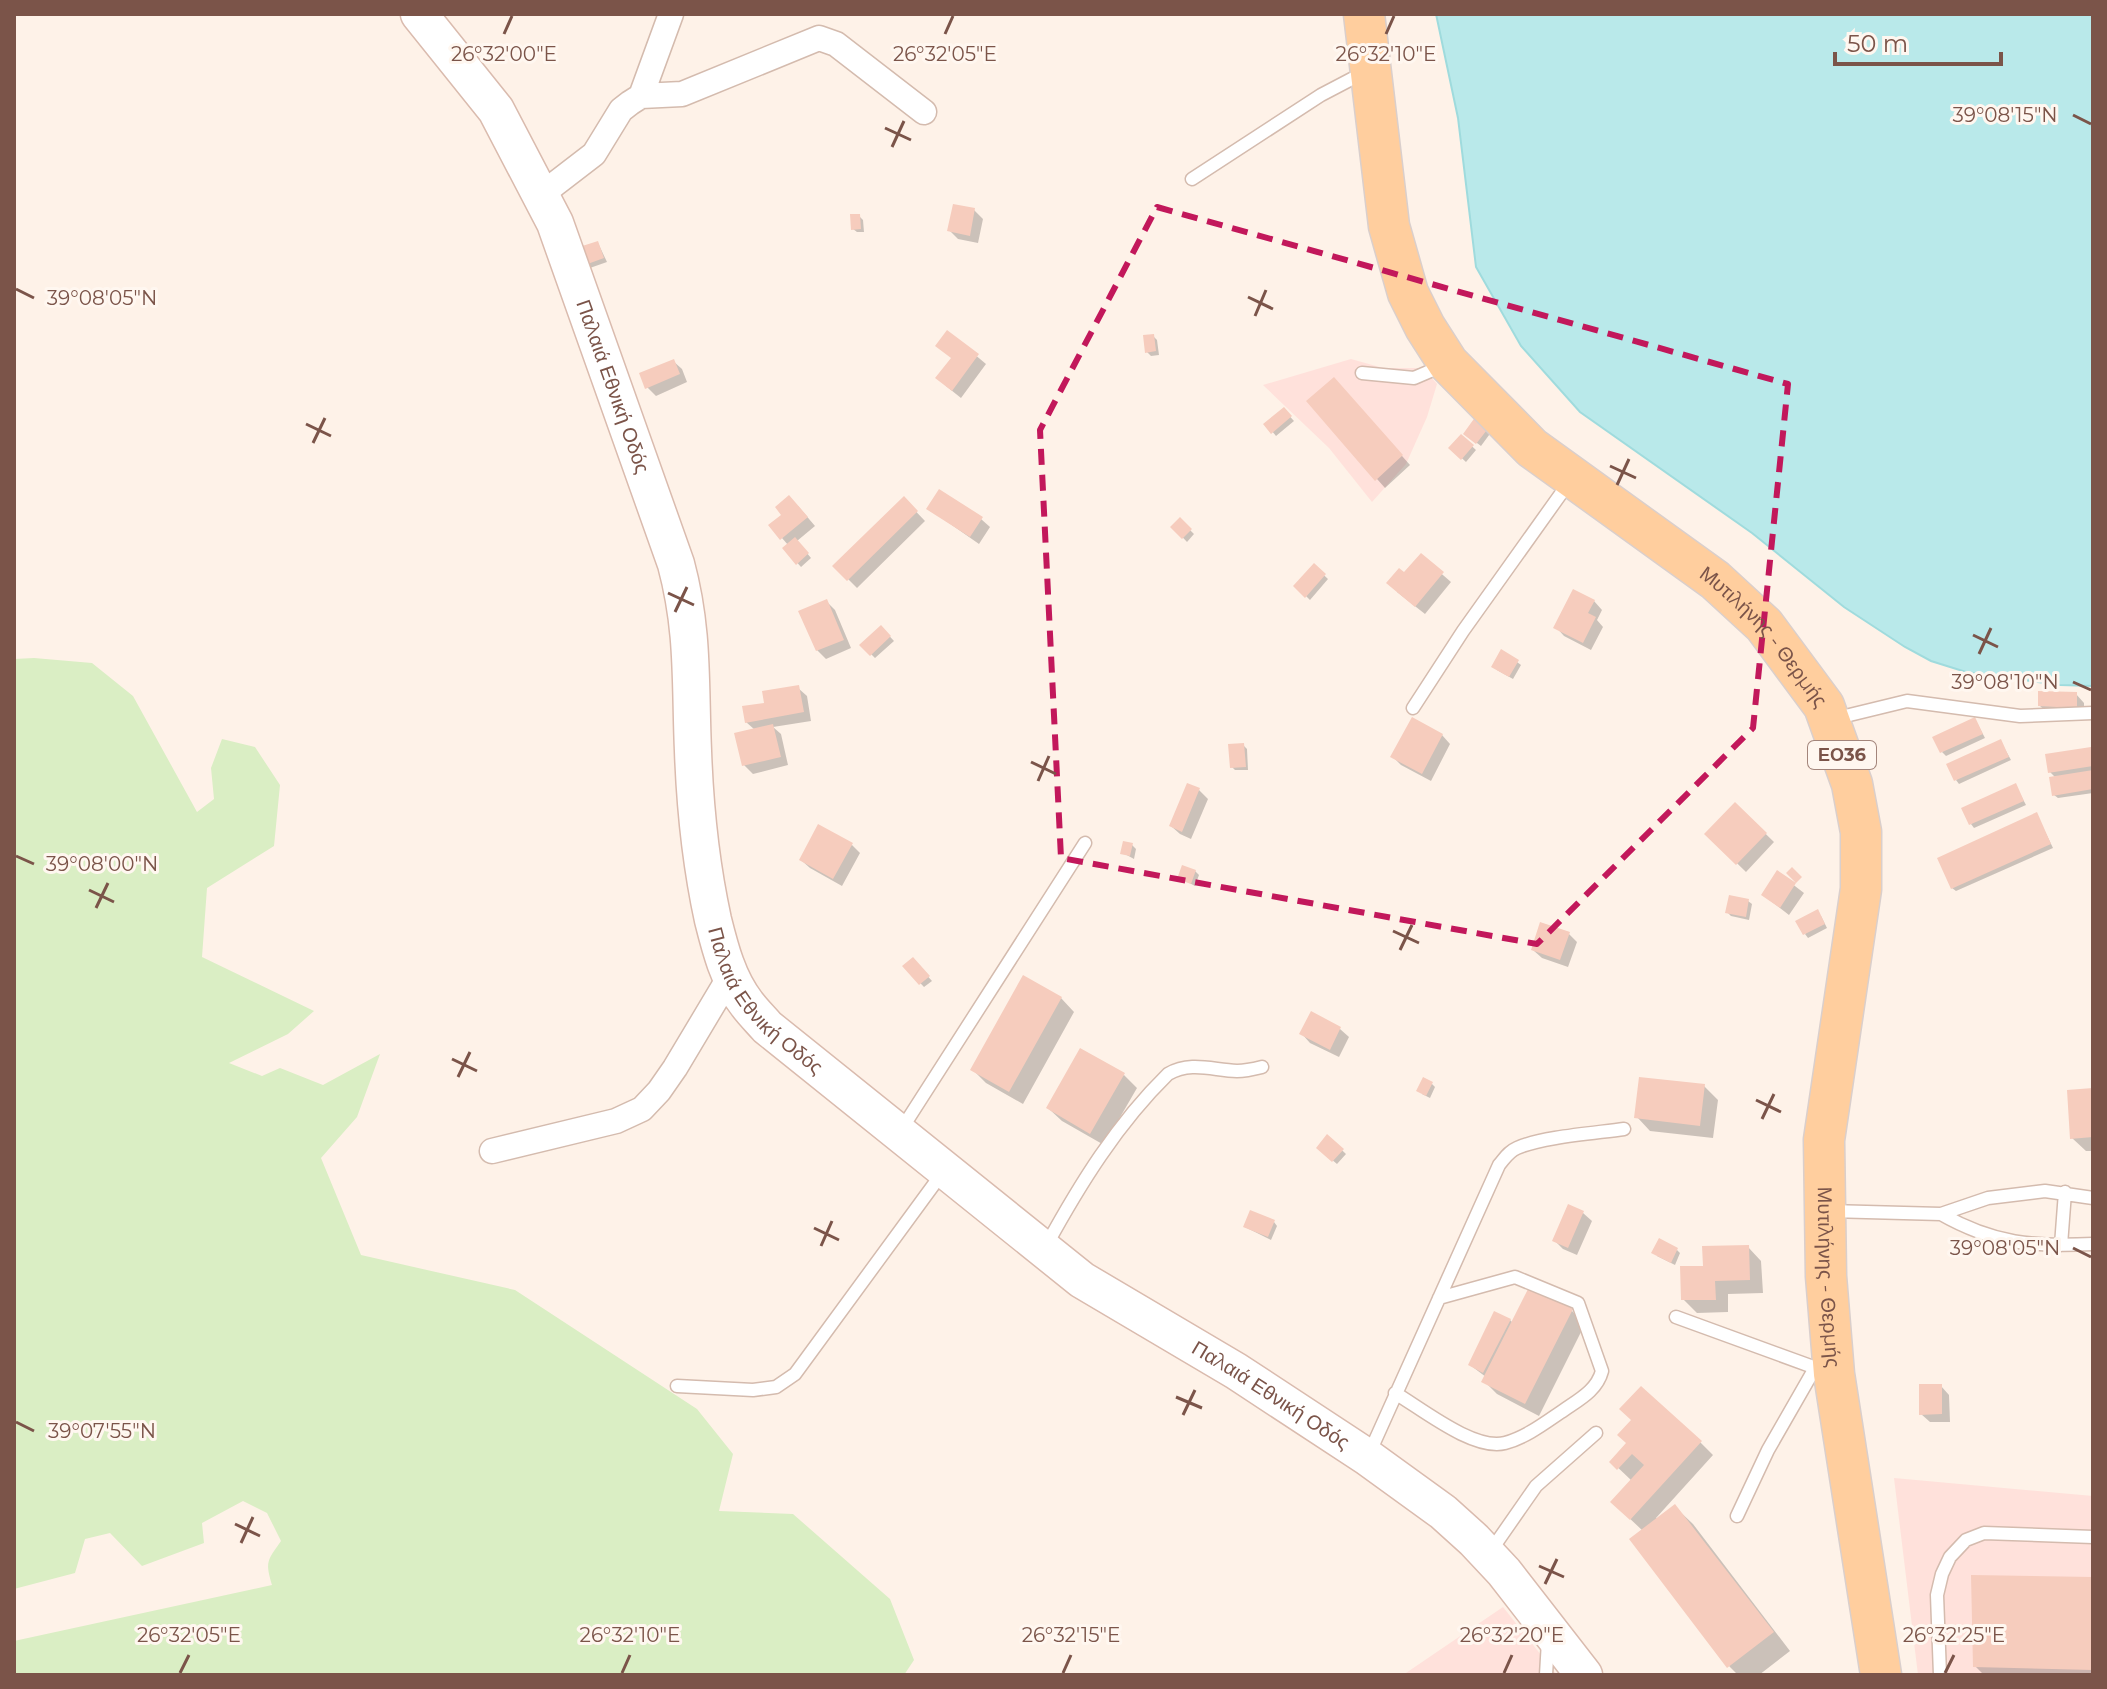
<svg xmlns="http://www.w3.org/2000/svg" width="2107" height="1689" font-family="Montserrat,sans-serif">
<style>
.commercial{fill:#ffe1db}
.green{fill:#daeec4}
.water{fill:#b9e9ea;stroke:#9fdbdd;stroke-width:2}
.shadow{fill:#0003}
.building{fill:#f6ccbd}
.lines{fill:none;stroke-linecap:round;stroke-linejoin:round}
.service-casing{stroke:#d4bbae;stroke-width:15}
.minor-casing{stroke:#d4bbae;stroke-width:27}
.secondary-casing{stroke:#dabbae;stroke-width:39}
.primary-casing{stroke:#dacfcc;stroke-width:43}
.service{stroke:#fff;stroke-width:12}
.minor{stroke:#fff;stroke-width:24}
.secondary{stroke:#fff;stroke-width:36}
.primary{stroke:#ffce9e;stroke-width:40}
.marked{fill:none;stroke:#c2185b;stroke-width:6;stroke-dasharray:16 10;stroke-linejoin:round}
.ticks{fill:none;stroke:#7b5449;stroke-width:3}
.labels{text-anchor:middle;stroke-width:6;stroke-linejoin:round;paint-order:stroke}
.shield{fill:#fff7f0;stroke:#a3857b;stroke-width:2}
.shield-label{font-size:18px;font-weight:bold;fill:#7b5449}
.street-label{font-size:20px;fill:#7b5449;stroke:#fff7f0}
.ticks-label{font-size:20px;text-anchor:middle;fill:#7b5449;stroke:#fff7f0;stroke-width:6;stroke-linejoin:round;paint-order:stroke}
</style>
<rect width="100%" height="100%" fill="#fef2e8"/>
<path class="commercial" d="M1351 359 1383 368H1423L1437 384 1427 417 1406 464 1372 502 1329 448 1263 385Z
M1894 1478 2093 1496V1675H1918Z
M1503 1607 1557 1675H1403Z"/>
<path class="green" d="M34 658 92 663 133 696 197 812 214 799 211 768 222 739 255 747 280 785 274 846 207 888 202 957 314 1011 288 1034 229 1063 262 1076 280 1068 323 1085 380 1054 357 1117 321 1158 361 1255 515 1290 697 1409 733 1454 719 1511 793 1514 890 1599 914 1660 904 1675H14V1641L272 1585C265 1562 267 1561 281 1541L267 1513 243 1501 202 1523 204 1543 142 1566 110 1533 85 1539 75 1573 14 1589V659Z"/>
<path class="water" d="M1436 14H2093V686L2060 685 1966 672 1931 661 1905 647 1844 607 1752 533 1580 412 1521 346 1476 267 1458 118Z"/>
<path class="shadow" d="M974 210 983 219 978 243 958 239 950 231Z
M859 216 863 220 864 232H857L853 229Z
M598 243 607 262 587 269 584 265Z
M948 332 986 364 961 398 946 386 953 359Z
M1153 336 1157 340 1159 355 1151 356 1147 352Z
M673 361 682 369 687 382 656 396 647 387Z
M1342 388 1410 465 1385 488 1309 402Z
M1284 410 1294 421 1276 436 1266 424Z
M1477 418 1492 431 1481 446 1469 437Z
M1461 436 1476 450 1466 462 1451 448Z
M904 499 925 521 857 588 835 566Z
M798 506 815 526 797 541 811 558 801 567 784 548 788 545 782 538Z
M929 509 981 519 990 527 979 544Z
M1180 520 1194 534 1187 542 1173 527Z
M1421 556 1451 582 1425 614 1397 592 1404 575Z
M1314 566 1328 579 1310 600 1296 586Z
M1594 601 1602 610 1597 620 1603 627 1591 650 1564 636 1556 627Z
M827 602 835 610 851 648 826 659 817 650Z
M881 627 894 641 875 658 862 645Z
M1517 662 1521 665 1513 679 1497 670Z
M798 688 807 696 811 721 773 727 781 734 788 765 753 774 744 765 755 730 746 722 766 705Z
M2076 694 2084 703V715L2049 714 2040 706Z
M1975 719 1985 738 1946 756 1942 752Z
M1442 735 1450 744 1431 781 1401 765 1393 757Z
M2001 742 2011 760 1959 784 1956 780Z
M1243 745 1247 749 1248 770H1235L1232 767Z
M2091 749 2093 751V793L2058 798 2054 795 2056 778 2050 772Z
M2016 786 2026 805 1974 828 1971 824Z
M1199 790 1208 799 1191 839 1180 834 1171 826Z
M1735 804 1774 842 1746 872 1707 834Z
M2037 815 2053 848 1956 891 1952 888Z
M852 845 860 853 842 886 810 868 801 860Z
M1132 845 1136 849 1134 859 1123 853Z
M1195 871 1199 875 1195 886 1180 878Z
M1778 873 1804 893 1789 915 1763 895Z
M1748 901 1752 904 1749 920 1731 916 1728 913Z
M1821 916 1827 928 1808 938 1805 934Z
M1568 933 1577 942 1568 967 1542 958 1533 950Z
M913 960 932 981 924 987 905 967Z
M1061 998 1074 1012 1023 1104 986 1083 973 1070Z
M1312 1014 1340 1029 1349 1037 1339 1057 1310 1043 1302 1034Z
M1124 1075 1137 1088 1104 1145 1062 1121 1048 1108Z
M1431 1083 1435 1087 1430 1098 1422 1094Z
M1704 1086 1718 1100 1713 1138 1650 1131 1637 1117Z
M2093 1090V1151H2086L2072 1138Z
M1328 1137 1346 1154 1337 1164 1318 1148Z
M1569 1206 1583 1213 1592 1221 1577 1255 1563 1249 1554 1240Z
M1274 1222 1277 1226 1271 1240 1245 1227Z
M1748 1247 1761 1261 1763 1293 1728 1294V1312L1697 1313 1683 1299 1705 1268Z
M1677 1250 1680 1253 1675 1265 1657 1256Z
M1572 1311 1585 1324 1539 1416 1497 1394 1484 1381 1486 1377 1470 1365 1510 1320 1513 1323Z
M1941 1386 1949 1395 1950 1422H1930L1921 1414Z
M1700 1442 1713 1455 1656 1518 1658 1520 1675 1507 1693 1524 1790 1651 1759 1675H1738L1729 1666 1643 1531 1626 1515 1632 1481 1612 1462 1629 1444Z
M2093 1579V1675H1984L1975 1666Z"/>
<path class="building" d="M953 204 975 208 970 236 947 231Z
M850 214H860L861 229 851 230Z
M598 241 604 258 582 266 576 248Z
M947 330 979 354 952 391 935 378 951 358 935 346Z
M1154 334 1156 351 1145 353 1143 335Z
M674 359 680 374 645 389 639 373Z
M1334 377 1403 455 1375 481 1306 401Z
M1284 407 1292 416 1271 434 1263 424Z
M1476 416 1490 426 1476 444 1463 434Z
M1461 434 1474 445 1461 460 1448 448Z
M939 489 983 517 970 537 926 509Z
M789 495 808 517 780 540 768 525 781 515 775 507Z
M904 496 918 511 847 581 832 566Z
M1180 517 1192 529 1182 539 1170 527Z
M795 537 809 553 796 565 782 548Z
M1421 553 1444 572 1415 607 1386 583 1399 568 1404 572Z
M1314 563 1326 574 1305 598 1293 586Z
M1573 589 1595 600 1588 613 1596 617 1583 643 1553 628Z
M827 599 844 640 816 651 798 611Z
M881 625 891 636 870 656 859 645Z
M1501 649 1519 660 1509 677 1491 667Z
M799 685 804 712 745 723 742 706 764 703 762 691Z
M2038 691 2077 692V708L2038 706Z
M1412 717 1443 734 1422 774 1390 757Z
M1975 717 1983 734 1940 753 1932 737Z
M773 724 781 757 742 766 734 733Z
M2001 739 2009 757 1954 781 1946 764Z
M1244 743 1246 767 1230 768 1228 744Z
M2091 747 2093 766 2048 773 2045 754Z
M2093 770V789L2052 796 2049 777Z
M1187 783 1200 788 1182 832 1169 826Z
M2016 783 2024 801 1969 825 1961 808Z
M1735 802 1767 833 1736 865 1704 834Z
M2037 812 2051 844 1951 889 1937 858Z
M818 824 853 843 833 879 799 860Z
M1123 841 1133 843 1130 856 1120 854Z
M1182 865 1196 870 1191 884 1177 879Z
M1792 867 1802 877 1796 883 1786 873Z
M1777 870 1796 883 1780 908 1761 895Z
M1729 895 1749 899 1746 917 1725 913Z
M1818 909 1825 924 1803 935 1795 921Z
M1540 922 1570 932 1560 960 1531 950Z
M913 957 930 976 919 985 902 966Z
M1023 975 1062 997 1009 1092 970 1070Z
M1311 1011 1341 1027 1330 1050 1299 1034Z
M1080 1048 1125 1073 1090 1134 1046 1108Z
M1423 1077 1433 1082 1426 1096 1416 1091Z
M1639 1077 1705 1084 1700 1126 1634 1118Z
M2093 1088V1137L2070 1139 2067 1090Z
M1327 1134 1344 1149 1332 1162 1316 1148Z
M1568 1204 1584 1211 1568 1248 1552 1241Z
M1250 1210 1275 1220 1268 1237 1243 1227Z
M1659 1238 1678 1248 1671 1263 1651 1253Z
M1749 1245 1750 1280 1715 1281 1716 1300H1681L1680 1266H1703L1702 1246Z
M1529 1287 1573 1309 1525 1404 1481 1382Z
M1494 1311 1511 1319 1483 1373 1468 1365Z
M1919 1384H1942V1414L1919 1415Z
M1641 1386 1702 1441 1630 1520 1610 1502 1644 1465 1632 1454 1617 1470 1609 1462 1626 1443 1617 1435 1631 1420 1619 1409Z
M1675 1504 1774 1632 1727 1668 1629 1539Z
M1971 1575 2093 1577V1670L1973 1667Z"/>
<g class="lines">
<defs>
<path id="service" d="M1192 179 1321 95 1363 73
M1362 373 1414 378 1442 366
M1413 708 1463 631 1570 481
M1833 719 1907 701 2020 716 2093 713
M901 1130 1085 843
M1829 1211 1941 1214 1988 1198 2045 1191 2093 1198
M1941 1214C1994 1244 2033 1247 2093 1244
M2061 1245 2065 1192
M1046 1246C1080 1184 1117 1124 1168 1074 1191 1061 1212 1070 1237 1071 1245 1071 1254 1069 1262 1067
M1676 1317 1827 1372
M677 1386 753 1390 776 1387 795 1374 943 1172
M1395 1393C1422 1409 1474 1451 1505 1443 1527 1437 1546 1422 1564 1410 1580 1399 1597 1390 1602 1371L1578 1303 1515 1277 1439 1298
M1369 1454 1499 1165C1505 1158 1508 1152 1517 1148 1541 1137 1596 1133 1624 1129
M1737 1516 1768 1450 1815 1368
M1490 1552 1536 1486 1596 1433
M1546 1675 1548 1641
M1940 1675 1937 1595 1942 1574 1950 1557 1966 1540 1984 1533 2093 1537"/>
<path id="minor" d="M641 96 671 14
M542 194 594 154 621 110 630 103 641 96 682 94 819 38 836 44 924 112
M492 1151 616 1121 642 1109 659 1091 675 1068 730 976"/>
<g id="secondary">
<path id="s1" d="M419 14 496 110 555 223 676 564C694 631 690 683 693 751 695 807 701 865 713 920 720 948 728 980 747 1004 753 1012 760 1019 767 1027L1082 1280 1236 1371 1367 1457 1443 1512 1474 1540 1504 1572 1584 1675"/>
</g>
<g id="primary">
<path id="s2" d="M1364 14 1389 226 1408 293 1425 327 1448 363 1532 448 1715 580 1764 625 1824 706 1852 784 1861 832V889L1824 1140 1826 1276 1834 1374 1881 1675"/>
</g>
</defs>
<use href="#service" class="service-casing"/>
<use href="#minor" class="minor-casing"/>
<use href="#secondary" class="secondary-casing"/>
<use href="#primary" class="primary-casing"/>
<use href="#service" class="service"/>
<use href="#minor" class="minor"/>
<use href="#secondary" class="secondary"/>
<use href="#primary" class="primary"/>
</g>
<path class="marked" d="M1157 207 1788 384 1753 728 1537 944 1061 858 1040 430Z"/>
<path class="ticks" d="M504 34 512 16M945 34 953 16M1386 34 1394 16M2073 115 2091 124M885 128 911 140M892 147 904 121M16 289 34 298M1248 297 1273 309M1255 316 1266 290M306 424 331 436M313 443 325 418M1610 466 1636 478M1617 485 1629 459M668 593 694 605M675 612 687 587M1973 635 1998 647M1979 654 1991 628M2073 682 2091 690M1031 762 1056 774M1038 781 1049 756M16 856 34 864M89 890 114 902M96 908 108 883M1393 931 1419 943M1400 950 1412 925M452 1059 477 1071M458 1077 470 1052M1756 1100 1781 1112M1762 1119 1774 1094M814 1228 839 1240M821 1246 832 1221M2073 1248 2091 1257M1176 1397 1202 1408M1183 1415 1195 1390M16 1422 34 1431M235 1524 260 1536M241 1543 253 1517M1539 1566 1564 1577M1545 1584 1557 1559M180 1673 189 1655M622 1673 630 1655M1063 1673 1071 1655M1504 1673 1512 1655M1945 1673 1954 1655"/>
<g class="labels">
<rect class="shield" x="1808" y="741" width="68" height="28" rx="6"/>
<g class="shield-label">
<text x="1842" y="761">ΕΟ36</text>
</g>
<g class="street-label">
<text dy="7" stroke="none"><textPath href="#s1" startOffset="424">Παλαιά Εθνική Οδός</textPath></text>
<text dy="7" stroke="none"><textPath href="#s2" startOffset="784">Μυτιλήνης - Θερμής</textPath></text>
<text dy="7" stroke="none"><textPath href="#s1" startOffset="1070">Παλαιά Εθνική Οδός</textPath></text>
<text dy="7" stroke="none"><textPath href="#s2" startOffset="1456">Μυτιλήνης - Θερμής</textPath></text>
<text dy="7" stroke="none"><textPath href="#s1" startOffset="1718">Παλαιά Εθνική Οδός</textPath></text>
</g>
</g>
<g class="ticks-label">
<text x="504" y="61">26°32'00"E</text>
<text x="945" y="61">26°32'05"E</text>
<text x="1386" y="61">26°32'10"E</text>
<text x="2005" y="122">39°08'15"N</text>
<text x="102" y="305">39°08'05"N</text>
<text x="2005" y="689">39°08'10"N</text>
<text x="102" y="871">39°08'00"N</text>
<text x="2005" y="1255">39°08'05"N</text>
<text x="102" y="1438">39°07'55"N</text>
<text x="189" y="1642">26°32'05"E</text>
<text x="1071" y="1642">26°32'15"E</text>
<text x="1954" y="1642">26°32'25"E</text>
<text x="630" y="1642">26°32'10"E</text>
<text x="1512" y="1642">26°32'20"E</text>
</g>
<rect width="2107" height="1689" fill="none" stroke="#7b5449" stroke-width="32"/>
<path d="M1835 52v12h166v-12" fill="none" stroke="#7b5449" stroke-width="4"/>
<text x="1847" y="52" font-size="24" fill="#7b5449" stroke="#fff7f0" stroke-width="6" paint-order="stroke">50 m</text>
</svg>
